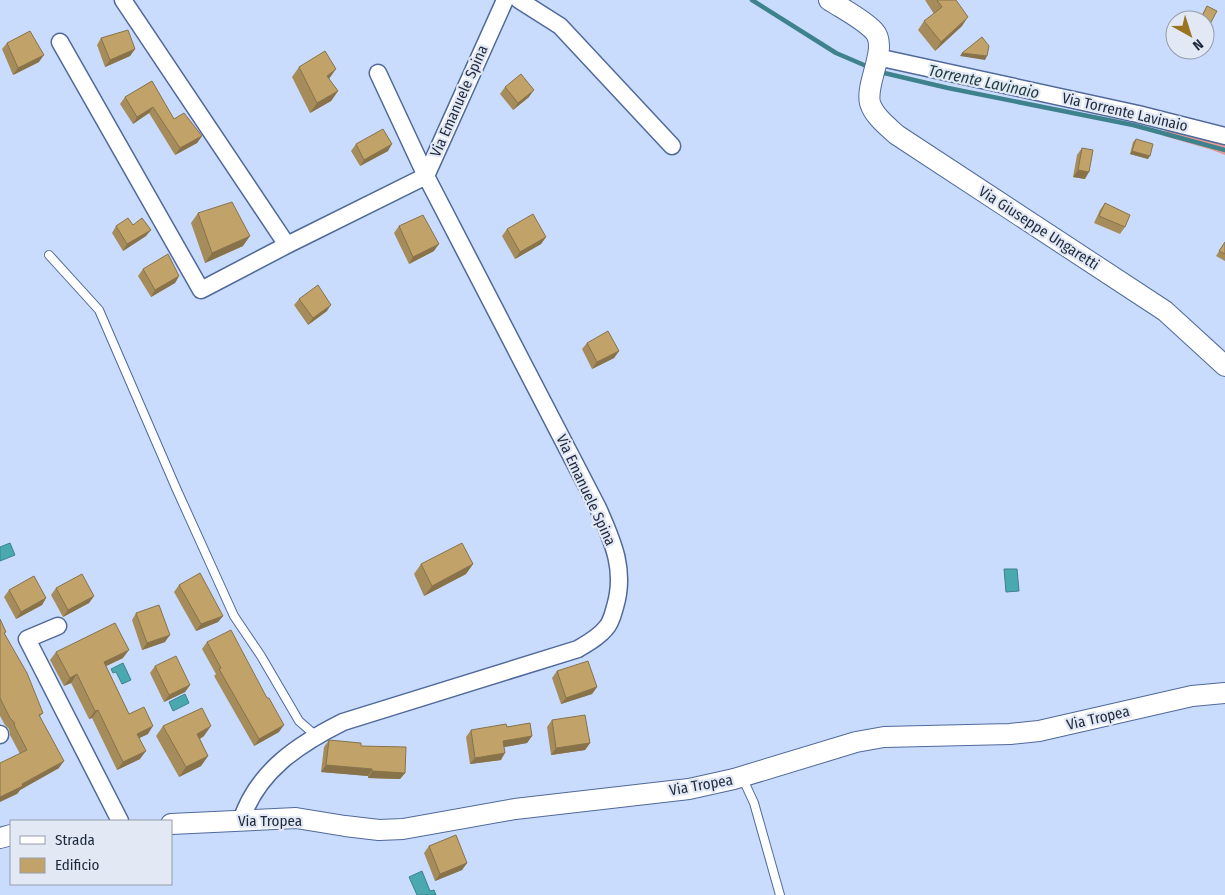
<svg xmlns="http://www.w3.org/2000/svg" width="1225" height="895" font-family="'Fira Sans Condensed',sans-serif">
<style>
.green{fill:#e79995}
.water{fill:#4aa8af;stroke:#3d828d}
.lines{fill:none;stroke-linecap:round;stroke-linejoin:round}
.stream{stroke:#3d828d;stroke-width:4.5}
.service-casing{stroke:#4f699a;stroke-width:10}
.minor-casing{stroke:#4f699a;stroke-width:19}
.tertiary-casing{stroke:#4f699a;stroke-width:22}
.service{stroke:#fff;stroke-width:8}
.minor{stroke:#fff;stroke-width:16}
.tertiary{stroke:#fff;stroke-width:20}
.wall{fill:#a68c5b}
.shaded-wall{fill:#87724a}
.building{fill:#c1a36a;stroke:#87724a}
.labels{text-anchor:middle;stroke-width:4.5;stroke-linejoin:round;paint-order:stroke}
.street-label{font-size:15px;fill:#1e293e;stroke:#e2e9f4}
.water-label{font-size:16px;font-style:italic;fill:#1f3d3f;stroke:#e2e9f4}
</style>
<rect width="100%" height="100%" fill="#cadcfd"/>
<path class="green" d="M1167 128 1225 142V155L1212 150 1164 136Z"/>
<path class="water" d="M10 543 15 555 0 561V547Z
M1004 569H1017L1019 591 1006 592Z
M123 663 131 680 122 684 116 672 113 673 111 669Z
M185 694 189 703 173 711 169 702Z
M422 871 430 891 434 890 436 895H417L409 877Z"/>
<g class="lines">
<path class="stream" d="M752 0 836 53 871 68
M880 72 948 88 1133 125 1225 150"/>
<defs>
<path id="service" d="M49 255 99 310 176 488 234 616 261 656 299 721 315 735
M742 777 754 803 780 895"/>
<path id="minor" d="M123 0 287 245
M519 0 560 26 672 146
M60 42 201 290 287 245 426 176 378 73
M877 57 1138 114 1225 136
M58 626 27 639 120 821
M0 735V734
M241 821C257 771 299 744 343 722L578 649C588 643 599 637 606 628 611 623 613 614 615 607 626 570 613 542 598 508L426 176 505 0"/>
<path id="tertiary" d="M829 0C843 9 863 19 874 31 889 47 865 83 870 103 874 116 887 126 897 135L1165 311 1225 366
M171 824 296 818 345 826 379 830 403 829 515 809 689 789 734 779 856 742 884 737 1010 734 1039 731 1192 696 1225 693
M0 838 11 835"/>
</defs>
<use href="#service" class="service-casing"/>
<use href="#minor" class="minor-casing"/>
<use href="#tertiary" class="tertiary-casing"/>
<use href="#service" class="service"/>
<use href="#minor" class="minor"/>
<use href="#tertiary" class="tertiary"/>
</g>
<path class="wall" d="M925 0H956L962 26 935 51 918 30 924 21 934 14Z
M1207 6 1210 24 1208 27 1205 26V20H1199Z
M101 38 135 49 130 56 105 67 97 45Z
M7 43 39 62 13 75 2 49Z
M299 67 329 79 338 91 331 101 310 113 292 77Z
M152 81 174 119 202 136 197 143 175 155 149 113 133 124 120 104 125 97Z
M505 87 529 97 513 110 500 94Z
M1136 139 1148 159 1130 154 1133 142Z
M356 144 388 151 360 166 351 151Z
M1082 148 1085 179 1073 177 1077 155Z
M1105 203 1125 227 1120 234 1094 223 1100 210Z
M198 213 243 246 205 263 191 223Z
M133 225 146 236 123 251 112 233 116 226Z
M399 226 434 251 409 264 394 233Z
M507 229 546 237 541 244 515 259 502 236Z
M1225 242V261L1216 256Z
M143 269 179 276 175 283 151 297 138 276Z
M299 299 327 311 308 325 294 305Z
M587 343 619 351 614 358 592 369 582 349Z
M421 564H473L466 574 424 596 414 574Z
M179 585 223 616 218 622 196 631 174 592Z
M56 588 94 596 89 603 63 617 51 595Z
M9 590 46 598 42 605 16 619 4 597Z
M136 613 165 642 142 650 132 620Z
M0 619 5 634 43 713 40 716 59 768 20 790 17 794 20 754 10 735 9 729 5 725 0 716Z
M207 642 279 732 254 746 214 676 216 674 202 649Z
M56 652 123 658 106 666 129 714 148 734 139 738 140 759 117 770 92 718 89 719 71 683 64 686 50 660Z
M155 666 190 685 185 692 164 702 150 673Z
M557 671 597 687 592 694 561 704 552 678Z
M552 720 590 743 585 750 551 755 547 727Z
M163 726 204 736 200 739 208 756 201 766 179 777 156 736Z
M471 730 532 736 527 743 504 747 501 760 470 764 466 737Z
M329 740 361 746 405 773 400 779 368 778V776L321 772 324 747Z
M429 846 467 863 462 870 435 881 424 853Z"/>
<path class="shaded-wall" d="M968 17 962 26 935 51 941 42Z
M135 49 130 56 105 67 110 60Z
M962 53 987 56 985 60 960 56Z
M44 55 39 62 13 75 18 68Z
M336 69 329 79 327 76Z
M534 90 529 97 513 110 518 103Z
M338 91 331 101 310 113 317 103Z
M153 107 149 113 133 124 137 117Z
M202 136 197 143 175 155 180 148Z
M392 144 388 151 360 166 364 160Z
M1132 151 1150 156 1148 159 1130 154Z
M1078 170 1089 172 1085 179 1073 177Z
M151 230 146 236 123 251 127 244Z
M250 236 243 246 205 263 212 253Z
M546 237 541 244 515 259 520 252Z
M439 244 434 251 409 264 413 257Z
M179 276 175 283 151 297 155 290Z
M331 305 327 311 308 325 313 318Z
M619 351 614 358 592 369 597 362Z
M473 564 466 574 424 596 432 586Z
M94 596 89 603 63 617 68 610Z
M46 598 42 605 16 619 21 612Z
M223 616 218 622 196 631 201 624Z
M170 635 165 642 142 650 147 643Z
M129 650 123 658 98 670 104 662Z
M77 674 71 683 64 686 70 678Z
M190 685 185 692 164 702 169 695Z
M597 687 592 694 561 704 566 698Z
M98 710 92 718 89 719 95 711Z
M284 725 279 732 254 746 259 739Z
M153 726 148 734 131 742 137 734Z
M211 726 204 736 190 744 197 734Z
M532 736 527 743 499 748 503 741Z
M590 743 585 750 551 755 556 748Z
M146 751 140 759 117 770 123 762Z
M505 753 501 760 470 764 475 758Z
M208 756 201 766 179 777 186 767Z
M64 761 59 768 20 790 17 794 0 802V797Z
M326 765 372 769 368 776 321 772Z
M372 771 405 773 400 779 368 778Z
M467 863 462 870 435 881 440 874Z"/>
<path class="building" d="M937 0H956L968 17 941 42 924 21 942 7Z
M1207 6 1217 11 1210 24 1205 21V20L1201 18Z
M128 30 135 49 110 60 101 38Z
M30 31 44 55 18 68 7 43Z
M982 37 989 46 987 56 962 53Z
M325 51 336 69 327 76 338 91 317 103 299 67Z
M521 74 534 90 518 103 505 87Z
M152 81 174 119 184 113 202 136 180 148 153 107 137 117 125 97Z
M383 129 392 144 364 160 356 144Z
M1136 139 1153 144 1150 156 1132 151Z
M1082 148 1093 150 1089 172 1078 170Z
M232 202 250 236 212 253 198 213Z
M1105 203 1130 215 1125 227 1099 216Z
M533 214 546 237 520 252 507 229Z
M423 215 439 244 413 257 399 226Z
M128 218 133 225 142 218 151 230 127 244 116 226Z
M1225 242V254L1219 251Z
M168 254 179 276 155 290 143 269Z
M318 285 331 305 313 318 299 299Z
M608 331 619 351 597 362 587 343Z
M462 543 473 564 432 586 421 564Z
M200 573 223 616 201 624 179 585Z
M82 574 94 596 68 610 56 588Z
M34 576 46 598 21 612 9 590Z
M159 605 170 635 147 643 136 613Z
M0 619 6 632 4 633 27 673 43 713 39 715 64 761 22 784 23 786 0 797V763L27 750 15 727 14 722 10 718 0 698Z
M115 623 129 650 104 662 129 714 144 707 153 726 137 734 146 751 123 762 98 710 95 711 77 674 70 678 56 652Z
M231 630 267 698H269L284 725 259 739 219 669 221 668 207 642Z
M176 656 190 685 169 695 155 666Z
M588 661 597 687 566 698 557 671Z
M202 708 211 726 197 734 208 756 186 767 163 726Z
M585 715 590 743 556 748 552 720Z
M530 723 532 736 503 741 505 753 475 758 471 730 506 724 507 727Z
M329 740 361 743V746L406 747 405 773 372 771V769L326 765Z
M456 835 467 863 440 874 429 846Z"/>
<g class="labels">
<g class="street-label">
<text transform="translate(459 101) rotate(-66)" y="5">Via Emanuele Spina</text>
<text transform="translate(1125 112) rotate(13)" y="5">Via Torrente Lavinaio</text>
<text transform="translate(1039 228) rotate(33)" y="5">Via Giuseppe Ungaretti</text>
<text transform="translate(586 490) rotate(65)" y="5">Via Emanuele Spina</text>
<text transform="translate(1098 718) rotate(-13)" y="5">Via Tropea</text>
<text transform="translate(701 785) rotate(-10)" y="5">Via Tropea</text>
<text x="270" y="826">Via Tropea</text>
</g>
<g class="water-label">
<text transform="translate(984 81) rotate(12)" y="6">Torrente Lavinaio</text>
</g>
</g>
<rect x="10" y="820" width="162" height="65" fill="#e2e9f4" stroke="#949cab"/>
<rect x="20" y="836" width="25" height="8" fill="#ffffff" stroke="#949cab"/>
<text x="55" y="845" font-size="15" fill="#1e293e">Strada</text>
<rect x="20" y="858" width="25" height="15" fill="#c1a36a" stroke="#949cab"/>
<text x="55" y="870" font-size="15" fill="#1e293e">Edificio</text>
<g transform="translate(1190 35) rotate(141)"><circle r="24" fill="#e2e9f4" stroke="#949cab"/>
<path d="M0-4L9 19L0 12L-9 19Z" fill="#9a7420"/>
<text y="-8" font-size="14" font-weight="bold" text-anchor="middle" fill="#1e293e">N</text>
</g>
</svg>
